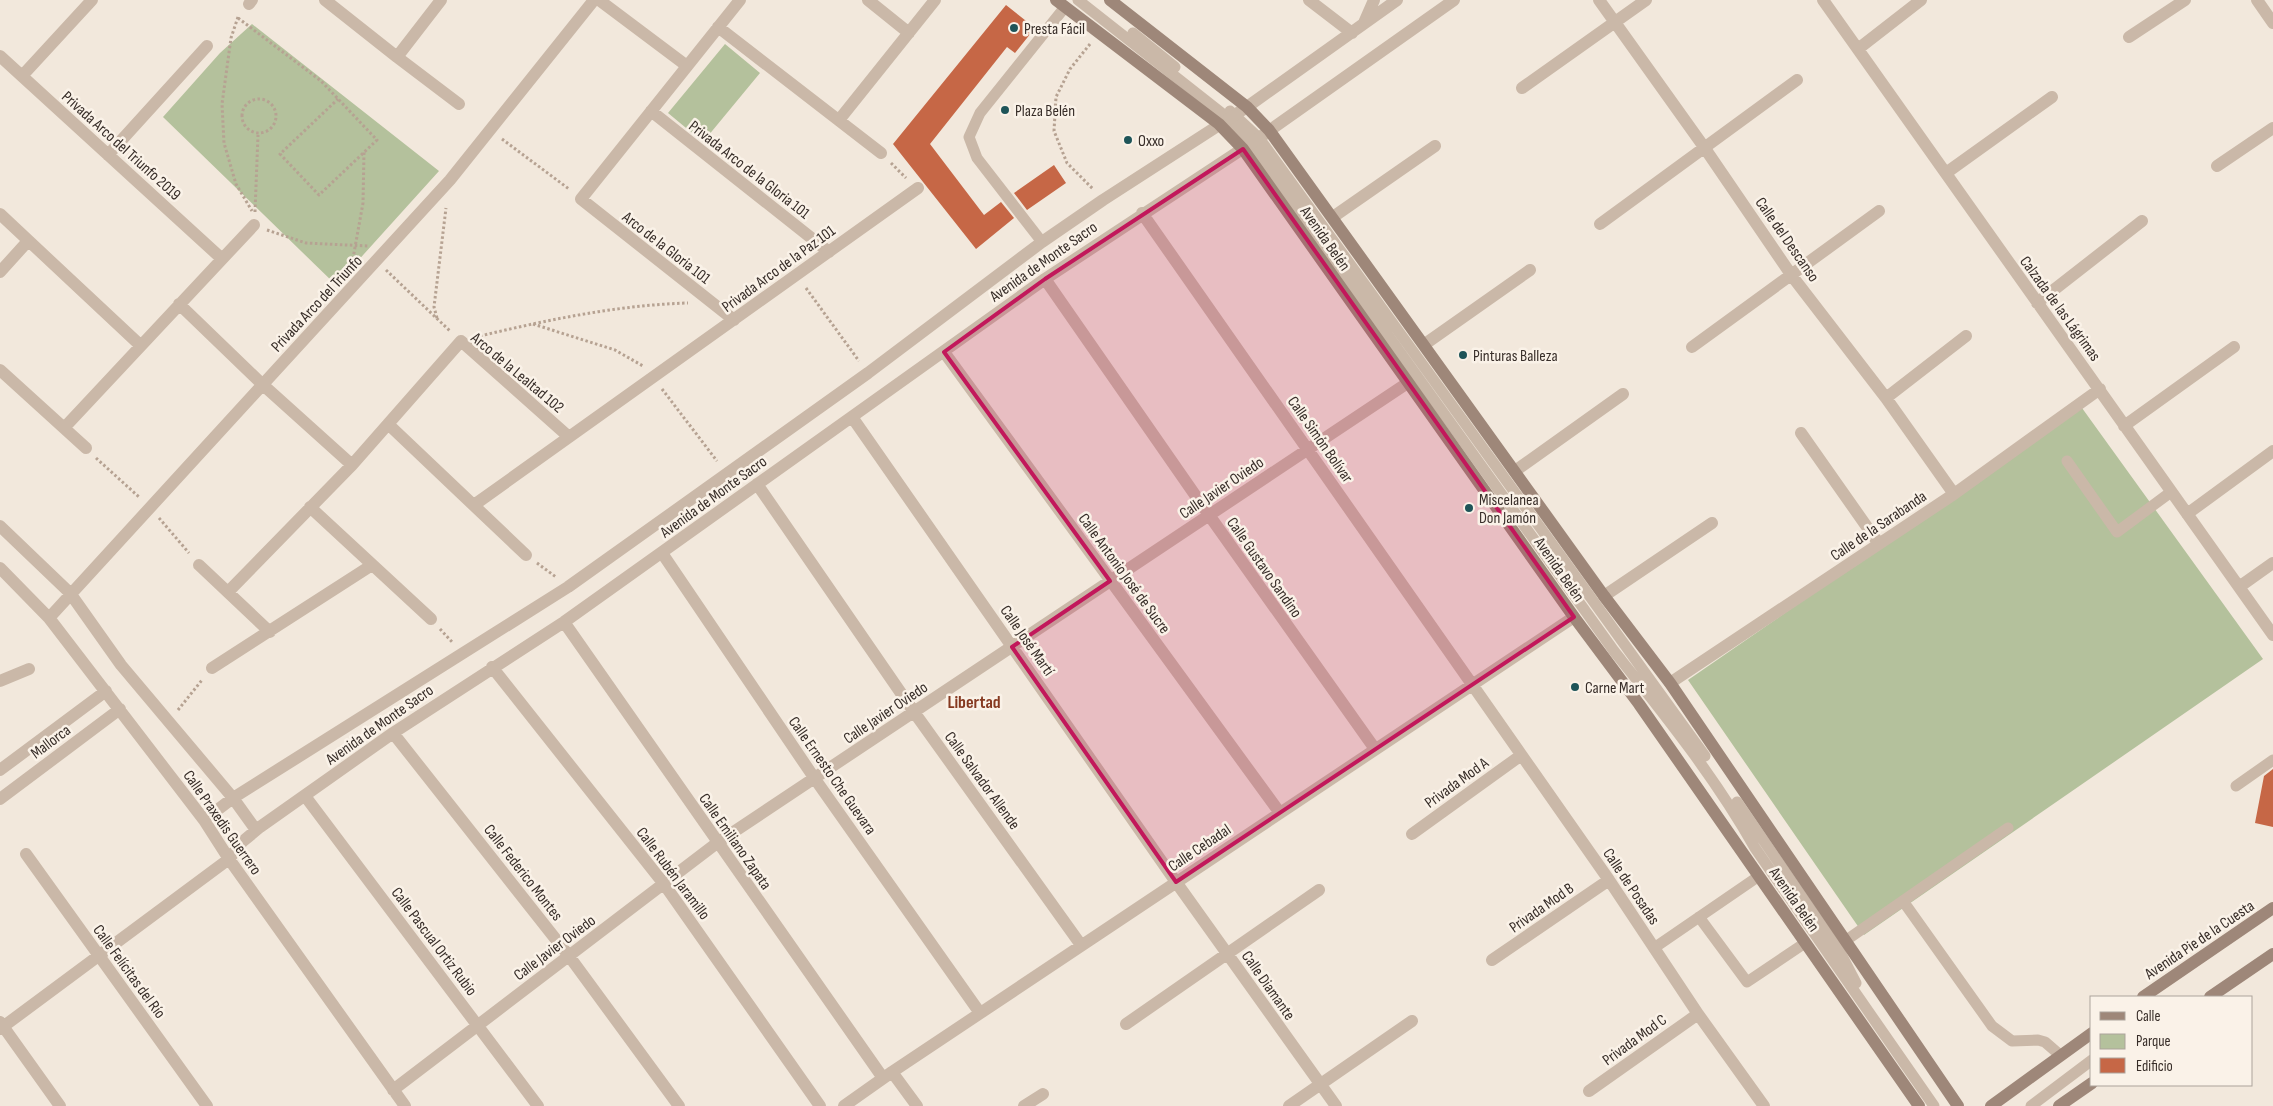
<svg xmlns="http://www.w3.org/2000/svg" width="2273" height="1106" font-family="'Sofia Sans Condensed',sans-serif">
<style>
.green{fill:#b4c19c}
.building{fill:#c66746}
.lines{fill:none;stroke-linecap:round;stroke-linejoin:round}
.path{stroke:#b6a292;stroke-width:3;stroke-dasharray:2.5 2.5;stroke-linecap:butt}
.service{stroke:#cab8a8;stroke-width:11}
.minor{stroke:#cab8a8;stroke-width:12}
.secondary{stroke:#9e8779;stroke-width:12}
.marked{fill:#c2185b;fill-opacity:0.2;stroke:#c2185b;stroke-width:4;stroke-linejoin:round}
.poi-dot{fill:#1e5458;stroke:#faf2e8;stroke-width:2}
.labels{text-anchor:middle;stroke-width:5;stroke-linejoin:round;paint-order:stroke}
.poi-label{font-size:16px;fill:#372d28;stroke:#faf2e8;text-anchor:start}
.street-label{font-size:16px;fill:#372d28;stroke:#faf2e8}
.neighbourhood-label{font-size:18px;font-weight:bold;fill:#863a21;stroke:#faf2e8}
</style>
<rect width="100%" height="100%" fill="#f2e8dc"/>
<path class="green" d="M252 24 439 171 336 285 163 117 220 53Z
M725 44 760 73 703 142 668 113Z
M2082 408 2263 659 1864 935 1688 680Z"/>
<path class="building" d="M1006 5 1035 28 1015 53 1007 47 930 144 984 215 1001 202 1014 218 976 249 893 144Z
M1054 165 1066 183 1027 210 1014 193Z
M2273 769V827L2255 823 2264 776Z"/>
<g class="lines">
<path class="path" d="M238 17 231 38 222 104 224 143 236 184 252 211
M238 18 321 81 377 140 319 195 280 154 338 99
M1090 44 1070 69 1056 97 1054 131 1067 163 1093 189
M242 116a17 17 0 1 1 34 0a17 17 0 1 1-34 0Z
M502 139 569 189
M891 163 906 178
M255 212 258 135
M267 230 306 243 368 246
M352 264 363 203 364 152
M386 270 450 331
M806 288 859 361
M437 318 434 307 446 208
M533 324 615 350 643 366
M480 336C547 320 618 305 688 303
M662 389 717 461
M96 458 139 497
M159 518 189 553
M537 563 556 577
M440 629 453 643
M178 710 202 680"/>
<path class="service" d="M1078 0 1228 118 1250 143 1614 651C1664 714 1715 777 1755 848L1934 1106
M1133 33 1175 67
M1230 111 1259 138 1705 756
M1042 242 977 158 969 137 980 113 1065 7
M2067 461 2117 532 2171 492
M2236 786 2273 760
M1737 802 1840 952 1856 983
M1903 901 1992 1026 2012 1041 2038 1040 2045 1042 2060 1055
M1699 917 1747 982 1805 943
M1845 941 2008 828
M1654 948 1759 876
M2031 1106 2092 1060"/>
<path class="minor" d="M325 0 397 57 441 0
M599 0 687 66
M868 0 909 33
M1309 0 1352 33
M1599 0 1704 147 1792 276 1886 398 1954 494
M1823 0 2273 635
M2257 0 2273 23
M249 4 252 0
M1364 23 1374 0
M718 27 881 153
M2129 37 2185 0
M1858 49 1921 0
M0 56 221 258
M397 57 459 104
M22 76 92 0
M1522 88 1646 0
M651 111 829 252
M839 120 935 0
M108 155 207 46
M2217 166 2273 128
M1946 173 2052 97
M1142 213 1609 880 1698 1014 1764 1106
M0 214 140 345
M1333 217 1435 146
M1600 224 1797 80
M0 272 28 241
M1045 279 1209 515 1375 749
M2037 303 2142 221
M179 304 262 384 352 465
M734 320 581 199 740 0
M1425 344 1530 270
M1692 347 1879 211
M944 352 1280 813
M0 370 86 448
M1886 398 1966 336
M852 417 1176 882 1336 1106
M388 424 526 555
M2124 426 2234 347
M64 428 254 225
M1801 433 1879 544
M1515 471 1623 394
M757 484 914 712 1081 945
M474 505 918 188
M310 507 431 619
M2187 514 2273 451
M0 526 70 593 121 665 233 798 256 830
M662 553 815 779 980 1013
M199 565 270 632
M0 568 49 618 204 820 229 859 405 1106
M2239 587 2273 563
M228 592 352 465 461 341 569 437
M1604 596 1712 523
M49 618 450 180 594 0
M564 622 883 1078
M492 667 664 884 820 1106
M212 668 372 565
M0 681 29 669
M1670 683 1954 494 2100 389
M393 733 569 956 679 1106
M0 770 106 691
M305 796 538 1106
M0 799 120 709
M204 820 233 798 568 587 868 373 1042 242 1103 200 1247 107 1397 0
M1412 834 1520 756
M26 854 207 1106
M1492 960 1609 880
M0 1022 60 1106
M1126 1024 1319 890
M0 1029 229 859 242 842 260 827 393 733 564 622 1045 279 1259 138 1454 0
M892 1072 917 1106
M393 1090 717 843 1409 382
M1589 1091 1698 1014
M844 1106 892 1072 1574 617
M1024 1106 1043 1094
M1289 1106 1412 1021"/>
<path class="secondary" d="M1056 0 1219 124 1243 149 1574 617 1639 704 1919 1106
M1110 0 1247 107 1269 130 1604 596 1670 683 1958 1106
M2143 997 2273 908
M2210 997 2273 954
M1991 1106 2092 1033
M2059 1106 2092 1083"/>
</g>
<path class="marked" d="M1243 149 1574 617 1176 882 1012 647 1110 581 944 352 1045 279Z"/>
<g class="poi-dot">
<circle cx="1014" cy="28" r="5"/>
<circle cx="1005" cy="110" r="5"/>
<circle cx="1128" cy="140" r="5"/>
<circle cx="1463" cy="355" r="5"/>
<circle cx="1469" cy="508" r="5"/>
<circle cx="1575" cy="687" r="5"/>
</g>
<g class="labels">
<g class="poi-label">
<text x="1024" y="34">Presta Fácil</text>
<text x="1015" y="116">Plaza Belén</text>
<text x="1138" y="146">Oxxo</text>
<text x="1473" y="361">Pinturas Balleza</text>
<text x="1479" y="505">Miscelanea<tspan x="1479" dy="18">Don Jamón</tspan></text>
<text x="1585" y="693">Carne Mart</text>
</g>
<g class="street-label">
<text transform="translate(122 145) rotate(42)" y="6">Privada Arco del Triunfo 2019</text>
<text transform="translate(750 169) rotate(38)" y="6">Privada Arco de la Gloria 101</text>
<text transform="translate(1326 238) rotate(55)" y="6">Avenida Belén</text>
<text transform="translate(1788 239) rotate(55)" y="6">Calle del Descanso</text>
<text transform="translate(667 247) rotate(38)" y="6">Arco de la Gloria 101</text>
<text transform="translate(1043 261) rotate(-35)" y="6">Avenida de Monte Sacro</text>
<text transform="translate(778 268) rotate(-36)" y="6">Privada Arco de la Paz 101</text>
<text transform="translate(316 303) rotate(-47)" y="6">Privada Arco del Triunfo</text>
<text transform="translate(2061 308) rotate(54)" y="6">Calzada de las Lágrimas</text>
<text transform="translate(518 372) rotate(40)" y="6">Arco de la Lealtad 102</text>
<text transform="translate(1321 439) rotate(55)" y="6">Calle Simón Bolívar</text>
<text transform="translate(1221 487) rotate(-34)" y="6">Calle Javier Oviedo</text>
<text transform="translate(713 496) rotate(-36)" y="6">Avenida de Monte Sacro</text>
<text transform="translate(1878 525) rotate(-34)" y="6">Calle de la Sarabanda</text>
<text transform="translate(1265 567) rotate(55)" y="6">Calle Gustavo Sandino</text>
<text transform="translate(1560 569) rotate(55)" y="6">Avenida Belén</text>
<text transform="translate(1125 573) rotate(54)" y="6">Calle Antonio José de Sucre</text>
<text transform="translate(1028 640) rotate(55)" y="6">Calle José Martí</text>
<text transform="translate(885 712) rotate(-34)" y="6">Calle Javier Oviedo</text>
<text transform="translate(379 724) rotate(-35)" y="6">Avenida de Monte Sacro</text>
<text transform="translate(50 741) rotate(-37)" y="6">Mallorca</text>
<text transform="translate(833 775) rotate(55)" y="6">Calle Ernesto Che Guevara</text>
<text transform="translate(983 780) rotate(54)" y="6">Calle Salvador Allende</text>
<text transform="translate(1456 782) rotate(-36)" y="6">Privada Mod A</text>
<text transform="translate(223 822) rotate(55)" y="6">Calle Praxedis Guerrero</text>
<text transform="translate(736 841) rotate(55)" y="6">Calle Emiliano Zapata</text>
<text transform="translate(1199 847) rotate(-34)" y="6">Calle Cebadal</text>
<text transform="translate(524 872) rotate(52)" y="6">Calle Federico Montes</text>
<text transform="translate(674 873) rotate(53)" y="6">Calle Rubén Jaramillo</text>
<text transform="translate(1632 886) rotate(56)" y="6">Calle de Posadas</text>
<text transform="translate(1795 899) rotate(55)" y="6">Avenida Belén</text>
<text transform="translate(1541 907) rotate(-35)" y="6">Privada Mod B</text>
<text transform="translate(2199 939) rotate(-34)" y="6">Avenida Pie de la Cuesta</text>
<text transform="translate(435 941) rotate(53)" y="6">Calle Pascual Ortiz Rubio</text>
<text transform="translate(554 947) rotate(-37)" y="6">Calle Javier Oviedo</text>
<text transform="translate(130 971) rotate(54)" y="6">Calle Felícitas del Río</text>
<text transform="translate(1269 985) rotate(55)" y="6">Calle Diamante</text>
<text transform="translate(1634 1039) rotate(-36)" y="6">Privada Mod C</text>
</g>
<g class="neighbourhood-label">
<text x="974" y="708">Libertad</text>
</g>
</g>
<rect x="2090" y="996" width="162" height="90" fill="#faf2e8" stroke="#aca39b"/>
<rect x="2100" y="1012" width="25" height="8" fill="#9e8779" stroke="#aca39b"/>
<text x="2136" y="1021" font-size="15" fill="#372d28">Calle</text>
<rect x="2100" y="1034" width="25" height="15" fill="#b4c19c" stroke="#aca39b"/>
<text x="2136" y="1046" font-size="15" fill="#372d28">Parque</text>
<rect x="2100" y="1058" width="25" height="15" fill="#c66746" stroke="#aca39b"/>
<text x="2136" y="1071" font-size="15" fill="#372d28">Edificio</text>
</svg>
